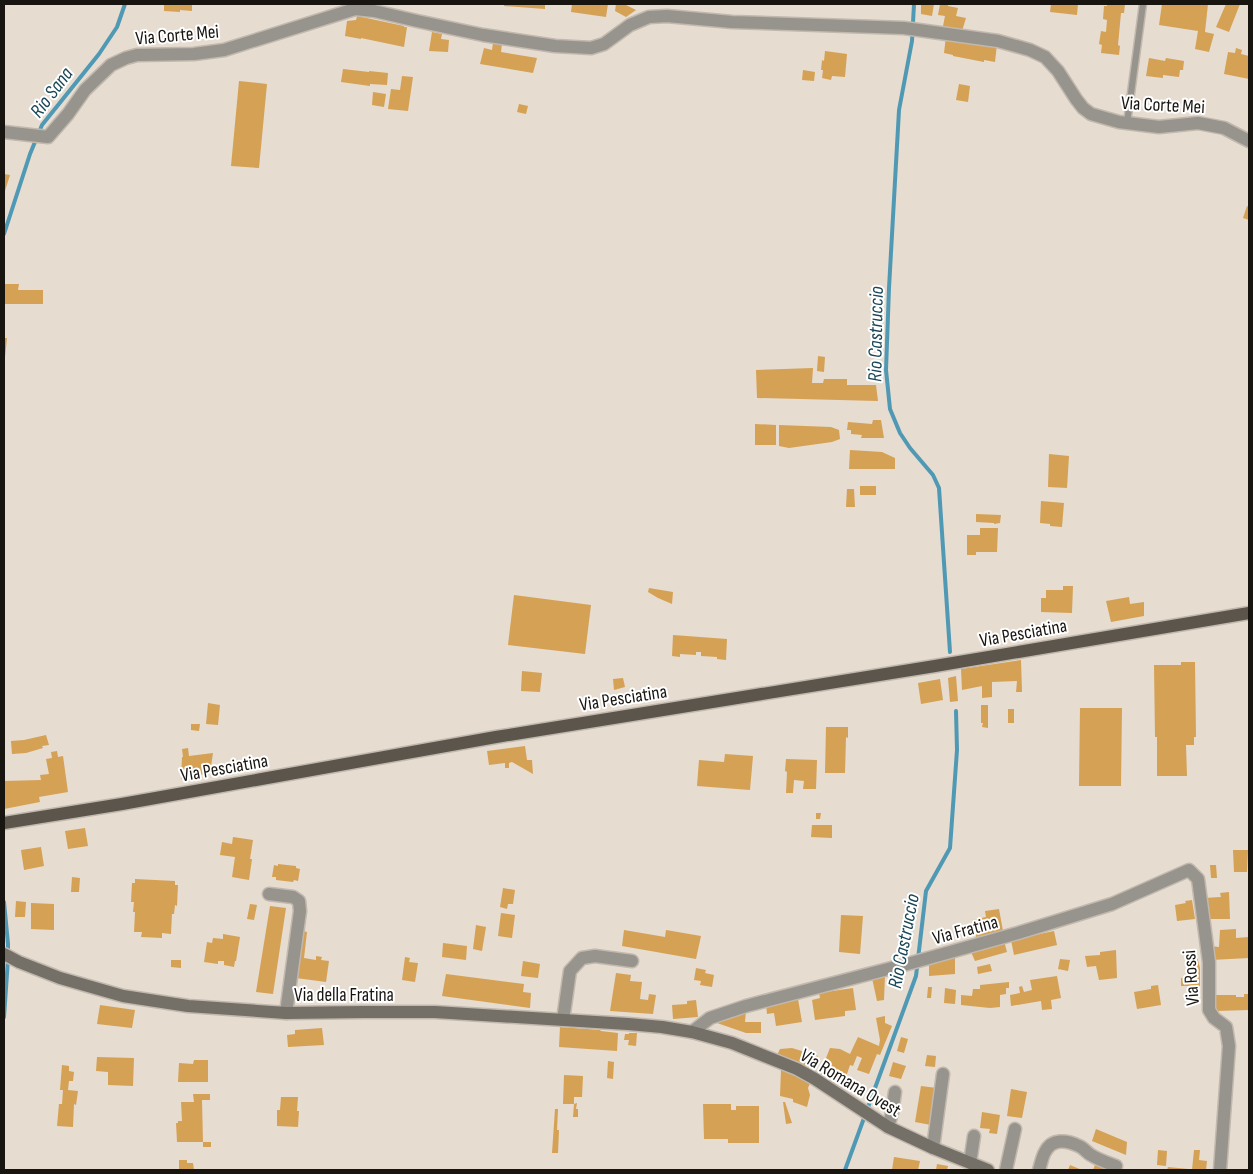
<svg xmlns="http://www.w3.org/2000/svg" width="1253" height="1174" font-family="'Sofia Sans Condensed',sans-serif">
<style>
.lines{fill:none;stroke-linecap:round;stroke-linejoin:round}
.stream{stroke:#5099b4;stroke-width:4}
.building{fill:#d5a154}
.lane-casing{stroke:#c1b8ae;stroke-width:9}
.street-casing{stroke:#c1b8ae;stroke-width:15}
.secondary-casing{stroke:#c1b8ae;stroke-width:15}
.primary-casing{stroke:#c1b8ae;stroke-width:15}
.lane{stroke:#97938d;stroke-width:6}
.street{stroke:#97938d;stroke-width:12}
.secondary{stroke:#746f67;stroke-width:12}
.primary{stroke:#5c554c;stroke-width:12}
.labels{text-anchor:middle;stroke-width:4;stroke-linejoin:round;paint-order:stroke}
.street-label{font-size:19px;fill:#181511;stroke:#fff}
.water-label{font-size:20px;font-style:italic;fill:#194758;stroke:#fff}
</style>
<rect width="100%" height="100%" fill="#e6dcd0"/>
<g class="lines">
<path class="stream" d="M914 4 912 41 899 110 889 288 886 370 890 409 900 433 910 448 933 475 939 488 950 652
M4 234 30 154 42 125 99 54 117 27 125 4
M4 902 8 944V952
M4 1017 8 959
M845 1170 916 976 926 891 950 848 957 750 956 711"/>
</g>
<path class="building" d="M164 4H192V11L180 10V12L164 11Z
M504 4H545V9L504 6Z
M572 4H608L606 17 571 12Z
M616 4H624L636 10 626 17 615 11Z
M921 4H934L932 16 921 14Z
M940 4H948V6L958 8 956 16 966 18 962 31 943 26 945 16 938 15Z
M1051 4H1078L1077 15 1050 12Z
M1107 4H1125L1124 13H1121L1118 45 1120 46 1119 55 1101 53 1102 45 1099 44 1101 31 1106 32 1107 20 1103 19 1104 6H1107Z
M1162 4H1208L1205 32 1214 34 1209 52 1195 49 1198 31 1159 25Z
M1226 4H1240L1229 32 1216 27Z
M357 16 404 26V27H407L404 47 361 38V39L345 36 347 21 356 20Z
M432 32 442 34 441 39 449 40 448 52 429 51Z
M946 36 997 44 995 62 984 60V62L953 56V55L944 53Z
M493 43 502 44 501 52 537 58 533 73 480 64 484 48 492 50Z
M1236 48 1242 50 1241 54 1249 56V79L1224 74 1228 52 1235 53Z
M825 51 847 54 845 77 832 76 831 80 822 78 823 70H821L822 60 824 61Z
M1149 58 1165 61 1166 58 1184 61 1183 70H1180L1179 77 1163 75V78L1146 76Z
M343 69 369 72V71L388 73 387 85 370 84V86L341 82Z
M803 70 815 72 814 81 802 80Z
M402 76 413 77 408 111 388 109 391 89 400 90Z
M239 81 267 84 259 168 231 166Z
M959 84 970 86 968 102 956 100Z
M373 92 386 94 384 107 372 105Z
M519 104 528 106 526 114 517 112Z
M4 174 10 175 4 194Z
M1247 206 1249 207V220L1243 218Z
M4 284H19L18 290H43V304H4Z
M4 338H7L5 357H4Z
M818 356 825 357 824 372 817 371Z
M813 368 812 383H823L824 379H847V385H876L878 401 757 398 756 370Z
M873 420H881L884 438H861L862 435 851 434V430H847L848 422 872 424Z
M755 424 776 425V445H755Z
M779 425 831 427 839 430 840 439 832 442 789 448 779 446Z
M850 450 882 452 895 458V469H849Z
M1049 454 1069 456 1067 488 1048 487Z
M860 486H876V495H860Z
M847 489H854L855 507H846Z
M1041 501 1064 503 1062 527 1050 526V524L1040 523Z
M976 514 1001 515 1000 523 994 524V523L976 522Z
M980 528H998L997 552H976V555H967V535H980Z
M1063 586H1073L1072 613 1041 612V598H1046V590H1063Z
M649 588 673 592 672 604 658 598 648 592Z
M514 595 591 605 585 654 508 645Z
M1129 597 1130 604 1144 602V616L1111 622 1106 601Z
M673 635 727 639 726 660 717 659V657L701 656V652H696V655L680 654V657L672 656Z
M1021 660 1022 692H1016L1017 681 992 682V697L982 698V686L962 690 961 669Z
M1181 662H1195L1196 737H1194V745H1186L1187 776H1157V737H1155L1154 665H1181Z
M522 671 542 673 540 692 521 691Z
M956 676 958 701 950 702 948 678Z
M623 678 625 687 614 690 613 679Z
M940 679 943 700 921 704 918 683Z
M208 703 220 705 218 725 206 724Z
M981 705H988V728L982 727 983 723H981Z
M1080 708H1122L1121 786H1079Z
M1008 709H1014V723H1008Z
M191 724H200L199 731 191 730Z
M826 727H848V738L846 737 845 773H825Z
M46 735 49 745 42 746 43 748 26 753 12 754 11 741 24 740Z
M525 746 527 760H532L533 774 512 762 509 763V768H505V763L489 765 487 751Z
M188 748 189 756 213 753 210 773 181 779 182 757H183L182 749Z
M57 751 58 757 63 756 68 792 39 797 40 802 4 809V781L41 780 40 775 49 774 46 759 52 758 51 752Z
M725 754 753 756 750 790 697 786 699 760 724 762Z
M786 759 817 760 816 789H803L804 781 794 780 793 793H786L787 772 785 771Z
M816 813H821L820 819H816Z
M812 825H832V838L811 837Z
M85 828 88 846 68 849 65 831Z
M233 837 253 840 250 859H252L249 880 232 877 235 857 220 855 222 842 232 844Z
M41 847 44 866 24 870 21 850Z
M1233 850H1248L1247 872H1234Z
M278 864 296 866V868L300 869 298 881 294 880 293 882 276 880V877H272L274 865 278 866Z
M1210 865H1216L1217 878H1211Z
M72 877 80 878 79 892H71Z
M135 879 175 881V885H178L177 906 175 905 174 914H172L171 934 162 933V938L141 937 142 932H134L135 912H133L134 902H131L132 883H135Z
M503 888 515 890 513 904H508L507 909 500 907Z
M1229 892 1230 919H1207L1203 898 1221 897 1220 893Z
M1192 900 1195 919 1177 921 1175 905 1186 903 1185 901Z
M16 901 26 902 25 917H15Z
M31 903 54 904V930L31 929Z
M250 904 257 905 254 920 247 919Z
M270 906 286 908 273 994 256 992Z
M999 909 1003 931 976 937 972 920 986 917 985 911Z
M501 913 515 915 512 938 498 936Z
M841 915 863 916 860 954 839 952Z
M476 925 486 927 482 951 473 949Z
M1236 929V938L1249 937V958L1211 960 1210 946 1219 947 1220 930Z
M624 930 665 937 666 930 701 936 696 959 622 946Z
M303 931 307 932 304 958 316 960V956L322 957 321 960 329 961 326 982 296 978Z
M1054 931 1057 945 1014 955 1011 940Z
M223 934 240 937 236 961H235L234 967 224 965V961H218V964L204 962 207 942 212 943 213 938 223 939Z
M1004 941 1007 952 975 961 971 952Z
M443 943 467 946 466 960 442 957Z
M1195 949 1200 968V986H1181V978H1187V966L1184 952Z
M1116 950 1117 978 1099 980 1096 966 1087 967 1085 956 1100 955V952Z
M955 955V974L929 976V963Z
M405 957 410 958 409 962 418 963 415 982 402 980Z
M1060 959 1070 960 1068 971 1058 969Z
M171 960H181V968L171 967Z
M523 961 540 964 538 978 521 976Z
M990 964 992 971 978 974 977 967Z
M696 968 706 970 705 973 714 975 712 987 700 985 701 981 694 980Z
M616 973 631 975 630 981 642 982 640 999 648 1000 649 994 656 995 653 1014 610 1011Z
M446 974 524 984 523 992 531 993 530 1008 442 996Z
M885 975 884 1000 877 1001 872 978Z
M1057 976 1061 998 1051 1000 1052 1009 1042 1010 1041 1001 1011 1006 1010 995 1020 993 1019 987 1022 986 1024 992 1032 990 1030 980Z
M1009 982V988H1006V994L1000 995V1007L990 1008 961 1005V995L972 996 973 989H980V985Z
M1158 985 1161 1005 1137 1009 1134 992 1151 989V986Z
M928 987H932L931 998H927Z
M853 988 856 1010 845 1011V1016L815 1020 812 1000 820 998 819 993Z
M945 988 956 990 955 1004 944 1003Z
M1244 994H1249V1010L1216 1011V995H1236V997H1244Z
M798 999 802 1022 776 1026 774 1013 767 1014 766 1004Z
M696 1000 698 1017 673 1019 672 1005 687 1004V1001Z
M100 1005 135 1010 132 1028 97 1024Z
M746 1011 745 1022H761V1033H746L717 1023V1019Z
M885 1016V1023L892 1026 880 1055 877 1054 869 1074 857 1070 862 1058 857 1056 853 1066 850 1065 844 1083 820 1073 830 1048 840 1049 850 1054 858 1037 879 1046 880 1040 876 1018Z
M560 1027 600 1030 601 1031 618 1033 617 1051 559 1047Z
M322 1028 324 1045 288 1047 287 1035 295 1034V1030Z
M629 1033H637L636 1046 628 1045 629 1040H624L625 1034H629Z
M901 1037 908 1039 904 1053 897 1051Z
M792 1048 818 1056 813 1069 777 1055 780 1049Z
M927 1055 936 1056 935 1067 925 1066Z
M97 1057 134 1058 133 1086 108 1085V1072L96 1071Z
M194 1060H208V1082H178L179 1063 193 1064Z
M608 1061 614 1062 613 1079 607 1078Z
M893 1062 906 1066 901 1079 889 1076Z
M62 1065 69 1066V1071L74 1072 73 1081H69L68 1090 78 1091 76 1105 74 1104 73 1127 57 1126 59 1104H62L63 1090H60Z
M781 1070 805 1079 810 1083 808 1088 810 1095 807 1107 793 1102V1099L780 1096Z
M564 1075 583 1076 582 1097H574V1104L577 1103 576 1109H578V1117H573L574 1104H563Z
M921 1086 937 1088 931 1125 915 1122Z
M1011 1089 1027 1092 1022 1118 1007 1116Z
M193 1094H210V1100H202L203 1142H211V1147H203V1142H177L176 1123H178V1121H182L181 1102H194Z
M281 1097H298L297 1111H299L298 1127 277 1126V1110H280Z
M783 1102H785L792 1123 786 1124Z
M703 1104H731V1110H736V1106H759V1143H728V1139H704Z
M555 1109H558L557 1130H559L558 1153H552Z
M982 1112 1000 1115 997 1134 989 1133 990 1129 980 1128Z
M1096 1129 1127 1142 1126 1155 1092 1141Z
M1158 1150 1167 1151 1166 1166 1157 1165Z
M1194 1150H1200L1199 1160 1207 1161 1206 1170H1192Z
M894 1157 920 1161 918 1170H892Z
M179 1160H187V1163H193L194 1170H179Z
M937 1164 948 1166 947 1170H936Z
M1070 1165 1082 1170H1068Z
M1095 1165 1107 1170H1093Z
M1168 1167 1188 1169V1170H1167Z"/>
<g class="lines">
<defs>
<path id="lane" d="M1127 123 1143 4"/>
<path id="street" d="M4 132 48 137 68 114 85 90 111 65 126 58 137 55 194 54 224 50 355 9 374 11 417 21 483 35 555 46 591 48 604 44 630 25 649 17 667 16 732 22 904 28 998 41 1030 50 1045 57 1058 71 1076 99 1083 108 1091 114 1119 122 1159 127 1198 123 1224 128 1249 141
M269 894 293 897 299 901 300 911 286 1013
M563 1020 570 971 582 958 595 956 632 961
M692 1032 710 1018 746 1006 911 963 1018 933 1112 904 1189 870 1198 879 1209 962V1010L1214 1018 1226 1027 1229 1046 1220 1170
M888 1127 892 1113 895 1092
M933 1148 943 1074
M970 1163 974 1136
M1006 1170 1015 1129
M1039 1170C1041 1164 1042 1157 1045 1152 1052 1138 1067 1140 1079 1146 1084 1148 1087 1153 1091 1155 1099 1160 1108 1163 1116 1166"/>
<path id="secondary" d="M4 954 19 962 60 978 123 996 188 1006 286 1013 363 1012H435L628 1024 662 1027 692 1032 732 1043 797 1069 815 1079 888 1127 933 1148 988 1170"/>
<path id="primary" d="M4 823 122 804 496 737 935 666 1249 613"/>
</defs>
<use href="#lane" class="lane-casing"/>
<use href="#street" class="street-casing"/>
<use href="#secondary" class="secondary-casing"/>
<use href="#primary" class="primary-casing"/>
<use href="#lane" class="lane"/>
<use href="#street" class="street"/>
<use href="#secondary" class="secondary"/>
<use href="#primary" class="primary"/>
</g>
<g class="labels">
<g class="street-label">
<text transform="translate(177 34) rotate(-5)" y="7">Via Corte Mei</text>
<text transform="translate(1163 104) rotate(3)" y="7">Via Corte Mei</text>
<text transform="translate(1023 632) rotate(-10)" y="7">Via Pesciatina</text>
<text transform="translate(623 697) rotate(-9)" y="7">Via Pesciatina</text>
<text transform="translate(224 767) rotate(-10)" y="7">Via Pesciatina</text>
<text transform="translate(965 929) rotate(-15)" y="7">Via Fratina</text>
<text transform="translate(1190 978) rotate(-94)" y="7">Via Rossi</text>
<text x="344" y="1001">Via della Fratina</text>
<text transform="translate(851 1082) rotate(31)" y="7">Via Romana Ovest</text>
</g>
<g class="water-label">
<text transform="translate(51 92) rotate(-53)" y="7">Rio Sana</text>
<text transform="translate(875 334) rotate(-89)" y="7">Rio Castruccio</text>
<text transform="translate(903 941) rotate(-79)" y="7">Rio Castruccio</text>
</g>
</g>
<rect width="1253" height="1174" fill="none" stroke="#181511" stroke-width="10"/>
</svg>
